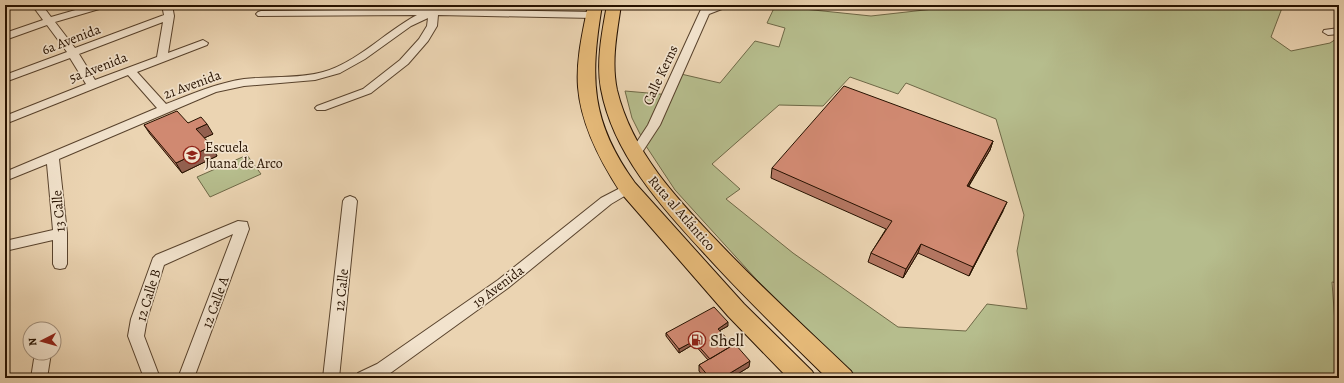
<svg xmlns="http://www.w3.org/2000/svg" width="1344" height="383" font-family="Alegreya,serif">
<style>
.green{fill:#b6bd8d;stroke:#6e6846;fill-rule:evenodd}
.lines{fill:none;stroke-linecap:round;stroke-linejoin:round}
.minor-casing{stroke:#58422c;stroke-width:2}
.highway-casing{stroke:#271200;stroke-width:2}
.minor{fill:#f2e3cd;fill-rule:evenodd}
.highway{fill:#e6ba79;fill-rule:evenodd}
.wall{fill:#b37661;stroke:#271200}
.shaded-wall{fill:#92604f;stroke:#271200}
.building{fill:#d08971;stroke:#271200}
.labels{text-anchor:middle;stroke-width:3.5;stroke-linejoin:round;paint-order:stroke}
.street-label{font-size:14px;fill:#271200;stroke:#f2e3cd}
.poi-label{font-size:14px;fill:#271200;stroke:#f2e3cd;text-anchor:start}
.near-poi-label{font-size:17px;fill:#271200;stroke:#f2e3cd;text-anchor:start}
</style>
<rect width="100%" height="100%" fill="#ebd4b2"/>
<filter id="stains"><feTurbulence type="fractalNoise" baseFrequency=".005" numOctaves="4"/><feColorMatrix values="0 0 0 0 .2 0 0 0 0 .09 0 0 0 0 .02 0 0 0 .5 -.17"/></filter>
<radialGradient id="worn" r=".72"><stop offset=".6" stop-color="#630" stop-opacity="0"/><stop offset="1" stop-color="#630" stop-opacity=".3"/></radialGradient>
<path class="green" d="M969 5H1339V9L1282 8 1271 37 1291 51 1330 43 1336 39H1339V283L1332 282 1339 378H856L756 279 675 190 646 146 632 118 625 91 671 95 681 74 720 83 755 41 779 47 785 28 767 23 775 6 871 16ZM850 77 898 94 906 83 996 119 1024 215 1017 251 1027 309 987 304 966 331 898 327 793 253 726 199 740 189 712 164 779 105 823 106Z
M247 155 261 174 210 197 197 177Z"/>
<g class="lines">
<defs>
<path id="minor" d="M32 5H42L51 17 93 5H108L106 7 55 22 75 48 164 15 162 5H172L174 16 168 53 203 40 208 43 207 45 137 72 166 104C192 94 217 83 244 79 270 76 298 79 323 72 358 62 385 32 417 15L258 16 256 14 258 12 261 11 433 9 593 12 598 15 593 18 438 15 437 26 428 41 408 64 371 93 325 110H317L315 108 317 106 363 89 400 60 419 39 427 26 428 18 411 26 365 59 340 73 315 80 244 86 216 92 59 159 67 233V264L65 268 60 269 55 268 53 264V240L5 251V241L53 230 47 164 5 181V172L157 108 128 75 5 124V116L86 84 70 58 5 82V75L67 52 47 25 5 40V33L43 20ZM163 22 157 57 95 80 79 54Z
M703 5H729L727 7 709 14 660 125 639 157H631L629 154 648 125Z
M1339 28V34L1328 35 1323 32 1324 30Z
M628 184 633 185 634 188 633 191 611 204 508 288 389 374 380 378H356L358 373 377 364 498 280 601 198Z
M350 196 355 198 357 201 339 378H323L343 201 345 198Z
M238 221 247 222 249 229 194 378H178L233 234 164 265 147 319 144 336 160 378H144L128 336 131 319 153 258 156 255Z
M35 353H51L47 378H31Z"/>
<path id="highway" d="M588 5H602C590 78 590 121 635 183L744 304 812 371 816 378H788L728 316 621 193C600 161 581 125 578 87 576 59 583 31 588 5Z
M607 5H621C617 32 611 62 617 90 632 152 677 199 720 244 762 288 807 329 851 371L855 378H827C785 337 743 296 704 253 661 206 613 154 601 89 596 62 602 32 607 5Z"/>
</defs>
<use href="#minor" class="minor-casing"/>
<use href="#highway" class="highway-casing"/>
<use href="#minor" class="minor"/>
<use href="#highway" class="highway"/>
</g>
<path class="wall" d="M188 123 213 134 204 138 217 156 182 173 150 134 144 125Z
M993 141 990 150 969 186 1003 211 969 276 918 253 903 278 868 262 871 253 886 229 771 178 772 168Z
M728 326 719 331 749 367 731 378H704L699 371V365L708 360 694 344 679 353 666 336V333Z"/>
<path class="shaded-wall" d="M207 124 213 134 202 139 196 129Z
M993 141 990 150 963 195 967 186Z
M212 146 217 156 182 173 176 163Z
M1007 202 1003 211 969 276 973 267Z
M921 244 918 253 903 278 906 269Z
M728 322V326L717 332 718 329Z
M694 341V344L679 353V349Z
M750 361 749 367 731 378H722Z"/>
<path class="building" d="M844 86 993 141 967 186 1007 202 973 267 921 244 906 269 871 253 892 221 772 168Z
M177 111 188 123 201 117 207 124 196 129 212 146 176 163 144 125Z
M714 307 728 322 718 329 733 345 710 359 694 341 679 349 666 333Z
M735 344 750 361 722 378H710L699 365Z"/>
<defs>
<symbol id="school-ring" viewBox="-11 -11 22 22"><circle r="9.5" fill="#f2e3cd" stroke="#8f2418" stroke-width="1.5"/><path d="M0-5L7-2L0 1L-7-2ZM-4 1L0 2.5L4 1V4Q0 6-4 4Z" fill="#8f2418"/></symbol>
<symbol id="fuel-ring" viewBox="-11 -11 22 22"><circle r="9.5" fill="#f2e3cd" stroke="#8f2418" stroke-width="1.5"/><path d="M-5.5-6h7V0h2V4h1.3V-2.5L3-4.5l.8-.8L6-3V5H2.5V1h-1V6h-7ZM-4.2-4.7v3.2H.2V-4.7Z" fill="#8f2418"/></symbol>
</defs>
<g fill-rule="evenodd">
<use href="#school-ring" x="182" y="145" width="20" height="20"/>
<use href="#fuel-ring" x="687" y="330" width="20" height="20"/>
</g>
<g class="labels">
<g class="street-label">
<text transform="translate(71 39) rotate(-21)" y="5">6a Avenida</text>
<text transform="translate(98 67) rotate(-21)" y="5">5a Avenida</text>
<text transform="translate(660 75) rotate(-65)" y="5">Calle Kerns</text>
<text transform="translate(192 84) rotate(-20)" y="5">21 Avenida</text>
<text transform="translate(58 211) rotate(-95)" y="5">13 Calle</text>
<text transform="translate(682 213) rotate(49)" y="5">Ruta al Atlántico</text>
<text transform="translate(498 286) rotate(-37)" y="5">19 Avenida</text>
<text transform="translate(341 290) rotate(-84)" y="5">12 Calle</text>
<text transform="translate(148 295) rotate(-73)" y="5">12 Calle B</text>
<text transform="translate(215 302) rotate(-70)" y="5">12 Calle A</text>
</g>
<g class="poi-label">
<text x="205" y="152">Escuela<tspan x="205" dy="16">Juana de Arco</tspan></text>
</g>
<g class="near-poi-label">
<text x="710" y="346">Shell</text>
</g>
</g>
<rect width="1344" height="383" fill="none" stroke="#ebd4b2" stroke-width="20"/>
<rect x="6" y="6" width="1332" height="371" fill="none" stroke="#271200" stroke-width="2"/>
<rect x="10" y="10" width="1324" height="363" fill="none" stroke="#271200"/>
<g transform="translate(42 341) rotate(264)"><circle r="19" fill="#f2e3cd" stroke="#a18f7b"/>
<path d="M0-3L7 15L0 10L-7 15Z" fill="#8f2418"/>
<text y="-6" font-size="11" font-weight="bold" text-anchor="middle" fill="#271200">N</text>
</g>
<rect width="100%" height="100%" filter="url(#stains)"/>
<rect width="100%" height="100%" fill="url(#worn)"/>
</svg>
